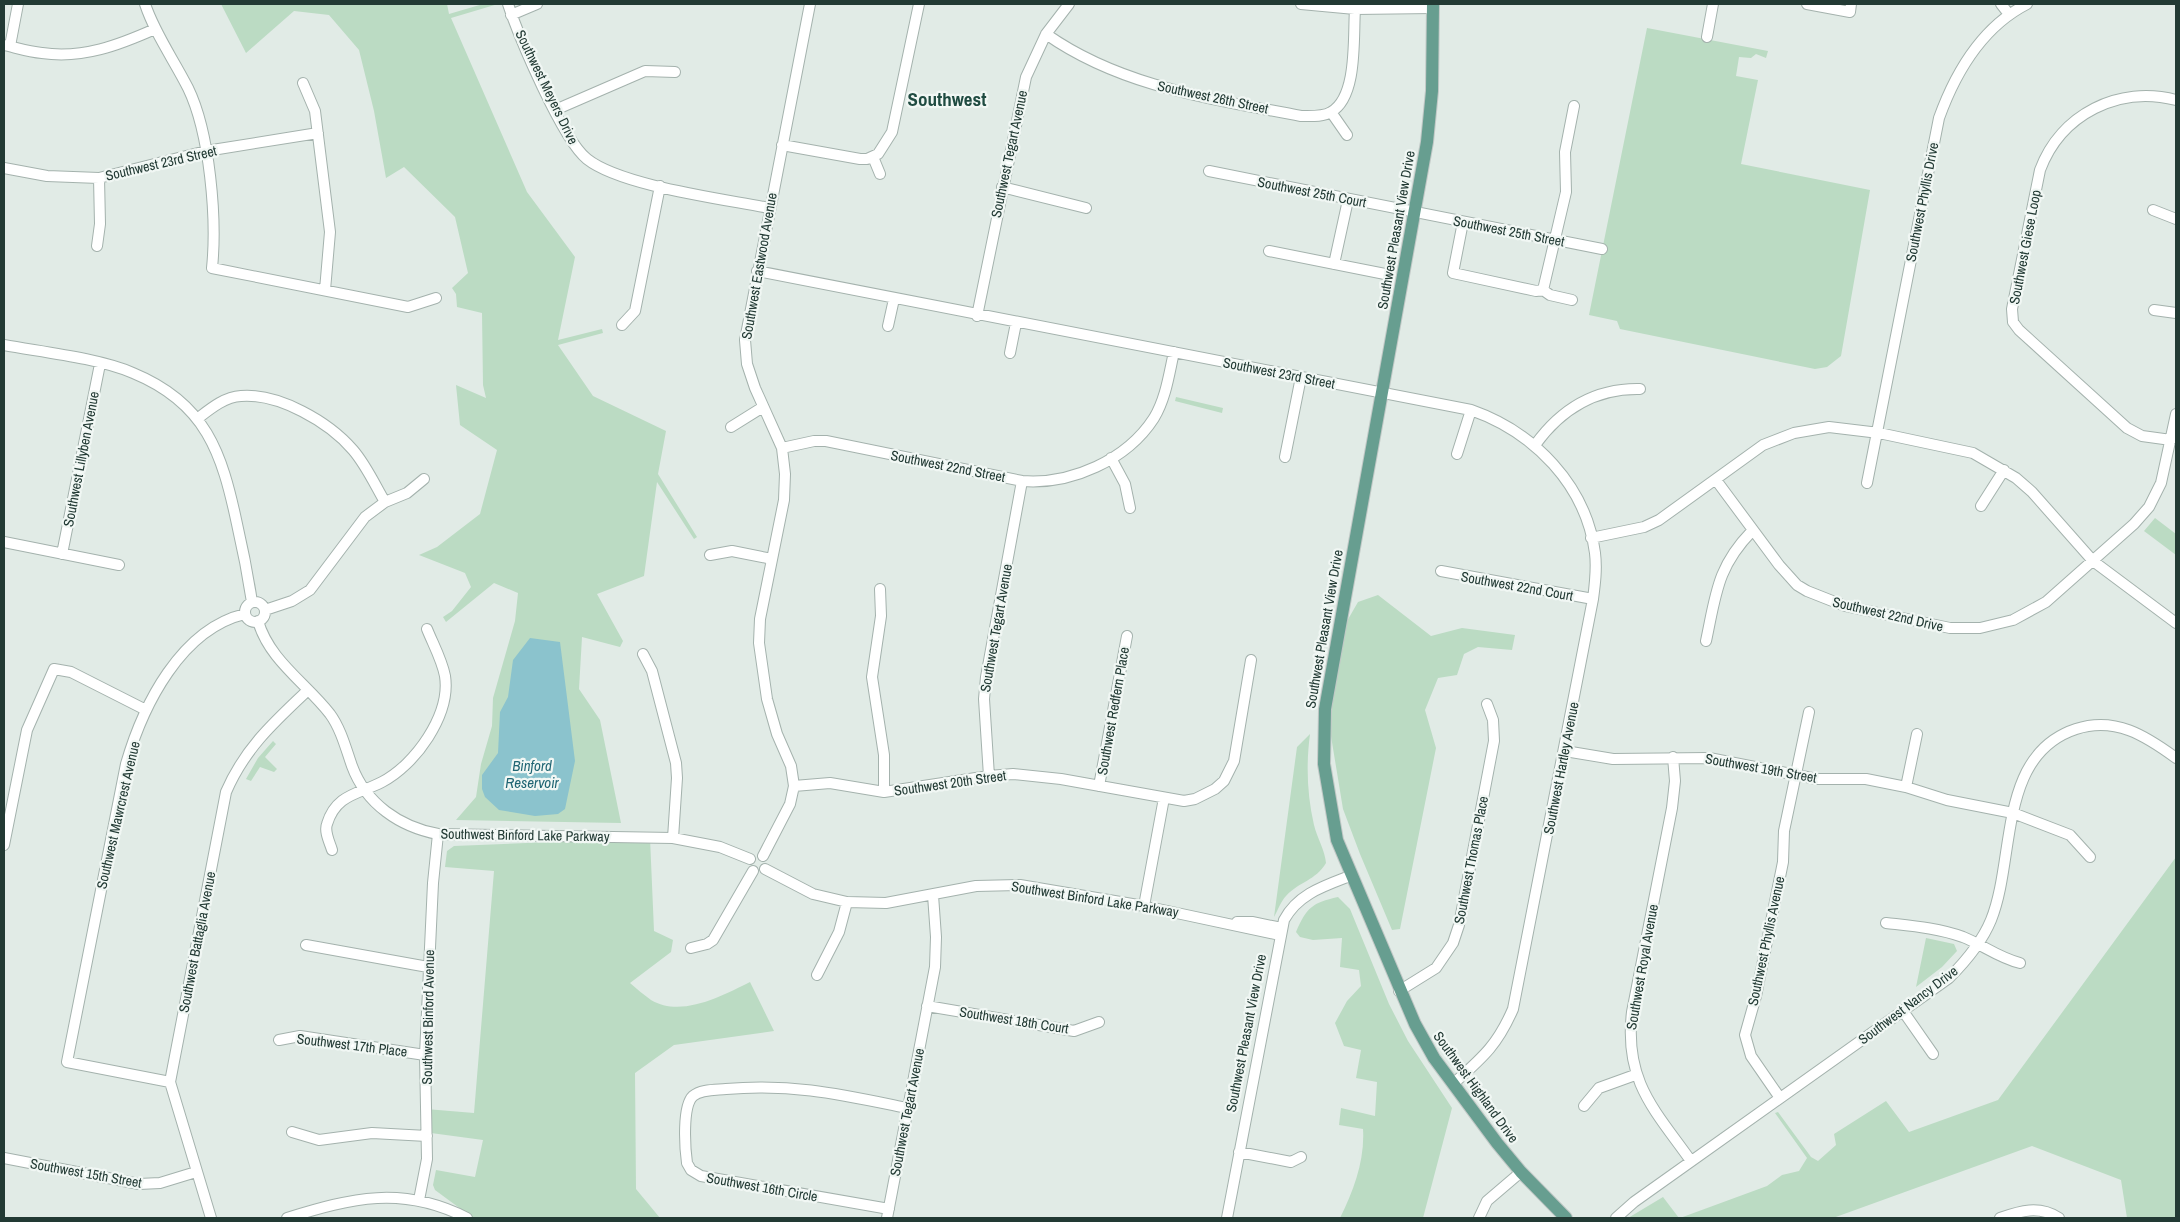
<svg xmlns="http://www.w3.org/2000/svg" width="2180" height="1222" font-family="'Archivo Narrow',sans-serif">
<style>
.green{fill:#bbdbc3}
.water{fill:#8bc3cd}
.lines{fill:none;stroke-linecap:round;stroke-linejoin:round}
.minor-casing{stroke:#a4b2ad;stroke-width:12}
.major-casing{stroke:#c1c8c6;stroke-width:14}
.minor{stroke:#fff;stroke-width:10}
.major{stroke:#679e90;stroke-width:12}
.labels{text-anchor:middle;stroke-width:4.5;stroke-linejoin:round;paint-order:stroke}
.street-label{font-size:14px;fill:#223a34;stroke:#f1f7f4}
.water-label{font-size:15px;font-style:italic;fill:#1f6573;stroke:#f1f7f4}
.district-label{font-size:19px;font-weight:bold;fill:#1f4b41;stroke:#f1f7f4}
</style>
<rect width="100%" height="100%" fill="#e1ebe6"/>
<path class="green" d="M221 4H447L449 14 483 4H498L451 18 527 192 575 257 558 340 602 329 603 333 558 345 593 396 666 431 658 474 697 537 694 539 657 482 644 576 597 594 623 641 620 647 582 637 579 689 600 720 621 823 456 820 476 797 481 764 492 726 493 698 515 621 518 593 494 583 446 622 443 617 452 611 471 587 465 573 419 555 437 547 480 514 497 450 460 425 456 385 486 398 483 385 482 313 457 307 456 294 452 288 468 273 455 217 404 167 386 178 374 111 359 50 329 15 294 11 246 53Z
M1647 28 1768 51 1766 58 1756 54 1751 58 1739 57 1736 76 1758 80 1741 164 1870 190 1841 356 1827 367 1815 369 1620 329 1617 321 1589 315Z
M1176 397 1223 408 1222 413 1175 401Z
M2155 518 2176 534V555L2144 531Z
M1378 595 1431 636 1462 628 1515 635 1512 650 1478 647 1464 654 1457 675 1438 678 1425 710 1436 748 1400 929 1392 930 1360 854 1343 809 1329 724 1343 628 1358 602Z
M1310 734C1306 764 1307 795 1314 825 1317 838 1325 850 1326 863 1315 881 1300 881 1286 896 1281 901 1278 910 1274 917L1297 747Z
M273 741 276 744 265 757 277 769 274 772 260 767 251 781 246 779 258 758Z
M650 838 654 931 673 940 671 952 630 983C637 989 644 995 651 1000 681 1018 722 996 750 982L774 1031 674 1045 635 1073 636 1189 660 1218H473L435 1190 433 1185 436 1170 475 1177 483 1140 431 1133 426 1109 474 1113 494 871 445 867 447 851 454 846Z
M2176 857V1218H2127L2121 1180 2032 1146 1833 1218H1680L1767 1186 1782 1175 1799 1171 1807 1158 1775 1113 1778 1112 1811 1157 1818 1161 1836 1145 1834 1134 1886 1101 1909 1132 1998 1100Z
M1338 897 1350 909 1389 1004 1408 1041 1452 1108 1423 1218H1340C1354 1190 1365 1160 1363 1129L1339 1125 1341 1108 1375 1116 1377 1082 1356 1078 1361 1050 1344 1046 1335 1023 1347 1001 1361 986 1359 970 1340 967 1342 938 1313 940 1300 937 1296 932C1307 907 1312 903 1338 897Z
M1926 938 1954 944 1957 951 1942 967 1916 987Z
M1663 1197 1679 1218H1628Z"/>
<path class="water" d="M530 638 560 642 575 761 565 809 558 814 535 816 499 810 485 797 482 789V775L498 753 500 712 508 697 513 660Z"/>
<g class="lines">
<defs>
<path id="minor" d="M145 4C155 34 174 60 188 88 210 133 217 219 212 268L408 307 436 298
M508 4C519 37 562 139 587 159 621 186 724 199 769 208
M1301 4 1355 9 1433 8
M1807 4 1850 12 1851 4
M2001 4 2008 13
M511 15 537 4
M1046 34C1121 87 1213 99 1301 116 1310 116 1323 117 1331 112 1358 97 1353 37 1355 9
M1707 37 1713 4
M4 45C17 48 29 52 42 53 83 59 119 45 155 29
M10 46 18 4
M303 83 315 111 330 232 325 290
M555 110 645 71 675 72
M1331 112 1347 135
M782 145 860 159H867L878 154 892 132 919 4
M873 157 880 174
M4 168 47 176 99 178 206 151 318 133
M1209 171 1602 249
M1002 187 1086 208
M2153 210 2176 219
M1463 222 1453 273 1536 291 1543 290 1550 295 1572 300
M97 246 100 224 99 178
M1269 251 1385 274
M1334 264 1348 200
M757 271 1471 410C1534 432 1586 485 1595 553 1597 569 1595 584 1593 599L1513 1009C1497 1046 1482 1058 1453 1084
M1543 290 1566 192 1565 152 1574 106
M2154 310 2176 313
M977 316 1026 77 1046 34 1069 4
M622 325 635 311 660 186
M888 326 894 299
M4 345C42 352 98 358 133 373 206 403 222 453 237 524 243 550 248 576 252 602
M1010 353 1016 323
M197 419C210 409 224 397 241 396 279 393 329 422 353 450 366 465 375 485 385 502
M731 427 763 407
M2171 440 2142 436 2127 428 2019 330 2013 322 2012 309 2040 170C2061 114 2119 85 2176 100
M1535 445C1561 409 1595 388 1640 389
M782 448 814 441H826L1022 481C1071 485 1127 460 1154 418 1166 398 1169 374 1174 352
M1457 454 1471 410
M1285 457 1301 377
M1111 458 1125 484 1130 508
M1716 480 1779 565 1797 585 1807 591 1845 606 1950 628H1980L2013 620 2046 602 2134 524 2149 507 2161 483 2176 414
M1867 483 1939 118C1956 71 1982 27 2027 4
M1981 506 2004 470
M1591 538 1644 527 1659 520 1763 445 1794 433 1829 427 1879 433 1973 453 2016 478 2032 492 2093 561 2176 623
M4 542 119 565
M62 554 100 364
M710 555 732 551 772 559
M1441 571 1593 599
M880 589 881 616 872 677 884 755V792
M245 612a10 10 0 1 1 20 0a10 10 0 1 1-20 0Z
M265 610 292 601 310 590 365 517 385 502 407 493 424 479
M258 621C269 660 306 683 330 714 341 729 346 749 352 766 366 804 400 827 438 834L673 838 720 847 750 859
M1706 641C1716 594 1717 567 1752 531
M643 654 652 671 676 763 677 778 673 838
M1565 751 1613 759 1709 758 1817 779H1866L1906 787 1947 800 2013 813 2070 835 2090 857
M1673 757 1675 781 1672 808 1632 1012C1624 1081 1654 1109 1691 1161
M989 776 984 699 986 677 1022 481
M794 786 830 783 884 792 989 776 1013 774 1061 779 1184 801 1195 799 1215 789 1224 781 1234 761 1251 660
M1099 786 1127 636
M1906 787 1917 734
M4 845 27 730 54 669 71 672 146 710
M332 850C330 843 324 832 327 824 336 794 359 794 382 782 415 765 451 715 445 676 442 660 433 644 427 629
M763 856 790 804 794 786 791 766 777 734 767 699 759 643 760 619 784 500 785 474 782 448 755 388 747 364 745 340 810 4
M765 869 813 894 847 902 886 903 976 886 1020 885 1144 906 1280 935
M1144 906 1164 798
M1237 922H1252L1282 928
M1886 923C1912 926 1938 928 1963 937 1983 945 1999 958 2020 963
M306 945 428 967
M691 948 707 944 713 940 753 871
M817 975 839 932 847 902
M1399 991 1436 968 1453 943 1459 925 1494 741 1493 720 1487 704
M927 1006 1074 1031 1099 1022
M1903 1011 1933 1054
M279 1040 300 1036 425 1055
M170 1082 67 1062 126 764C143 705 181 629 245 614
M1780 1098 1751 1056 1745 1035 1756 996 1783 862 1784 831 1809 712
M1584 1106 1599 1088 1635 1075
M292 1132 319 1140 372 1133 427 1136
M1239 1152 1291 1162 1301 1157
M4 1158 139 1184 160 1183 196 1172
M419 1200 427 1159 425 1055 433 883 438 834
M889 1209 701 1176 691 1170 687 1163C685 1149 682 1106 693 1096 701 1089 716 1090 726 1089 792 1083 843 1095 907 1108
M211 1218 170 1082 226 792C245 748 274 722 308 690
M287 1218C352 1198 402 1185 467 1218
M887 1218 935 967 936 937 933 895
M1227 1218 1284 920C1298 894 1324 886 1350 876
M1479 1218 1487 1201 1521 1172
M1616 1218 1634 1202 1949 978C1966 961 1982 942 1991 920 2016 858 1997 755 2076 729 2115 716 2146 736 2176 758
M2000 1218C2020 1211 2039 1205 2059 1218"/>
<path id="major" d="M1433 4 1432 91 1427 142 1325 709 1324 764 1337 840 1415 1024 1434 1058 1497 1143 1521 1172 1566 1218"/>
</defs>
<use href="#minor" class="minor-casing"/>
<use href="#major" class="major-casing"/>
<use href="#minor" class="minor"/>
<use href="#major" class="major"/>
</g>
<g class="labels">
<g class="street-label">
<text transform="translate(547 87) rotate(64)" y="5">Southwest Meyers Drive</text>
<text transform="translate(1213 97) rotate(12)" y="5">Southwest 26th Street</text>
<text transform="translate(1009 154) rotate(-78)" y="5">Southwest Tegart Avenue</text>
<text transform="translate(161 163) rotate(-13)" y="5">Southwest 23rd Street</text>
<text transform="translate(1312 192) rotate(11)" y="5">Southwest 25th Court</text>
<text transform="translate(1922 202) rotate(-79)" y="5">Southwest Phyllis Drive</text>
<text transform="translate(1396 230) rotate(-80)" y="5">Southwest Pleasant View Drive</text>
<text transform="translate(1509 231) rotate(11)" y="5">Southwest 25th Street</text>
<text transform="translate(2025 247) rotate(-79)" y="5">Southwest Giese Loop</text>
<text transform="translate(759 266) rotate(-80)" y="5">Southwest Eastwood Avenue</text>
<text transform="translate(1279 373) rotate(11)" y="5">Southwest 23rd Street</text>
<text transform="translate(81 459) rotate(-79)" y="5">Southwest Lillyben Avenue</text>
<text transform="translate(948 466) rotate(11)" y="5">Southwest 22nd Street</text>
<text transform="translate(1517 586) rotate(10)" y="5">Southwest 22nd Court</text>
<text transform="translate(1888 614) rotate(13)" y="5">Southwest 22nd Drive</text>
<text transform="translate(996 628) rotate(-80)" y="5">Southwest Tegart Avenue</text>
<text transform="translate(1324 629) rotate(-80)" y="5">Southwest Pleasant View Drive</text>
<text transform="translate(1113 711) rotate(-80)" y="5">Southwest Redfern Place</text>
<text transform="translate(1561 768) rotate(-79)" y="5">Southwest Hartley Avenue</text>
<text transform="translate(1761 768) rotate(10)" y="5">Southwest 19th Street</text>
<text transform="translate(950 783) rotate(-8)" y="5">Southwest 20th Street</text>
<text transform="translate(118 815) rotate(-77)" y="5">Southwest Mawrcrest Avenue</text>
<text transform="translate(525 835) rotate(1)" y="5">Southwest Binford Lake Parkway</text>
<text transform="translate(1471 860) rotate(-79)" y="5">Southwest Thomas Place</text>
<text transform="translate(1095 899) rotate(9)" y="5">Southwest Binford Lake Parkway</text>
<text transform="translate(1766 941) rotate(-78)" y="5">Southwest Phyllis Avenue</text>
<text transform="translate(197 942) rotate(-79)" y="5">Southwest Battaglia Avenue</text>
<text transform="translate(1642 967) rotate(-80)" y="5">Southwest Royal Avenue</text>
<text transform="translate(1908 1005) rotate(-37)" y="5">Southwest Nancy Drive</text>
<text transform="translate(428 1017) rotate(-89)" y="5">Southwest Binford Avenue</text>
<text transform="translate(1014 1020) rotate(9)" y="5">Southwest 18th Court</text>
<text transform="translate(1246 1033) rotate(-79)" y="5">Southwest Pleasant View Drive</text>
<text transform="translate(352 1045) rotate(7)" y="5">Southwest 17th Place</text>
<text transform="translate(1476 1087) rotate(54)" y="5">Southwest Highland Drive</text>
<text transform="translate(907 1112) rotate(-79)" y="5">Southwest Tegart Avenue</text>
<text transform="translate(86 1173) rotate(10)" y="5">Southwest 15th Street</text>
<text transform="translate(762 1187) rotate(10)" y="5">Southwest 16th Circle</text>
</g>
<g class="water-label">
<text x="532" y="771">Binford<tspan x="532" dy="17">Reservoir</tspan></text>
</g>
<g class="district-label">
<text x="947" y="106">Southwest</text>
</g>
</g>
<rect width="2180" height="1222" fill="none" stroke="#223a34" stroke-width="10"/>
</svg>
